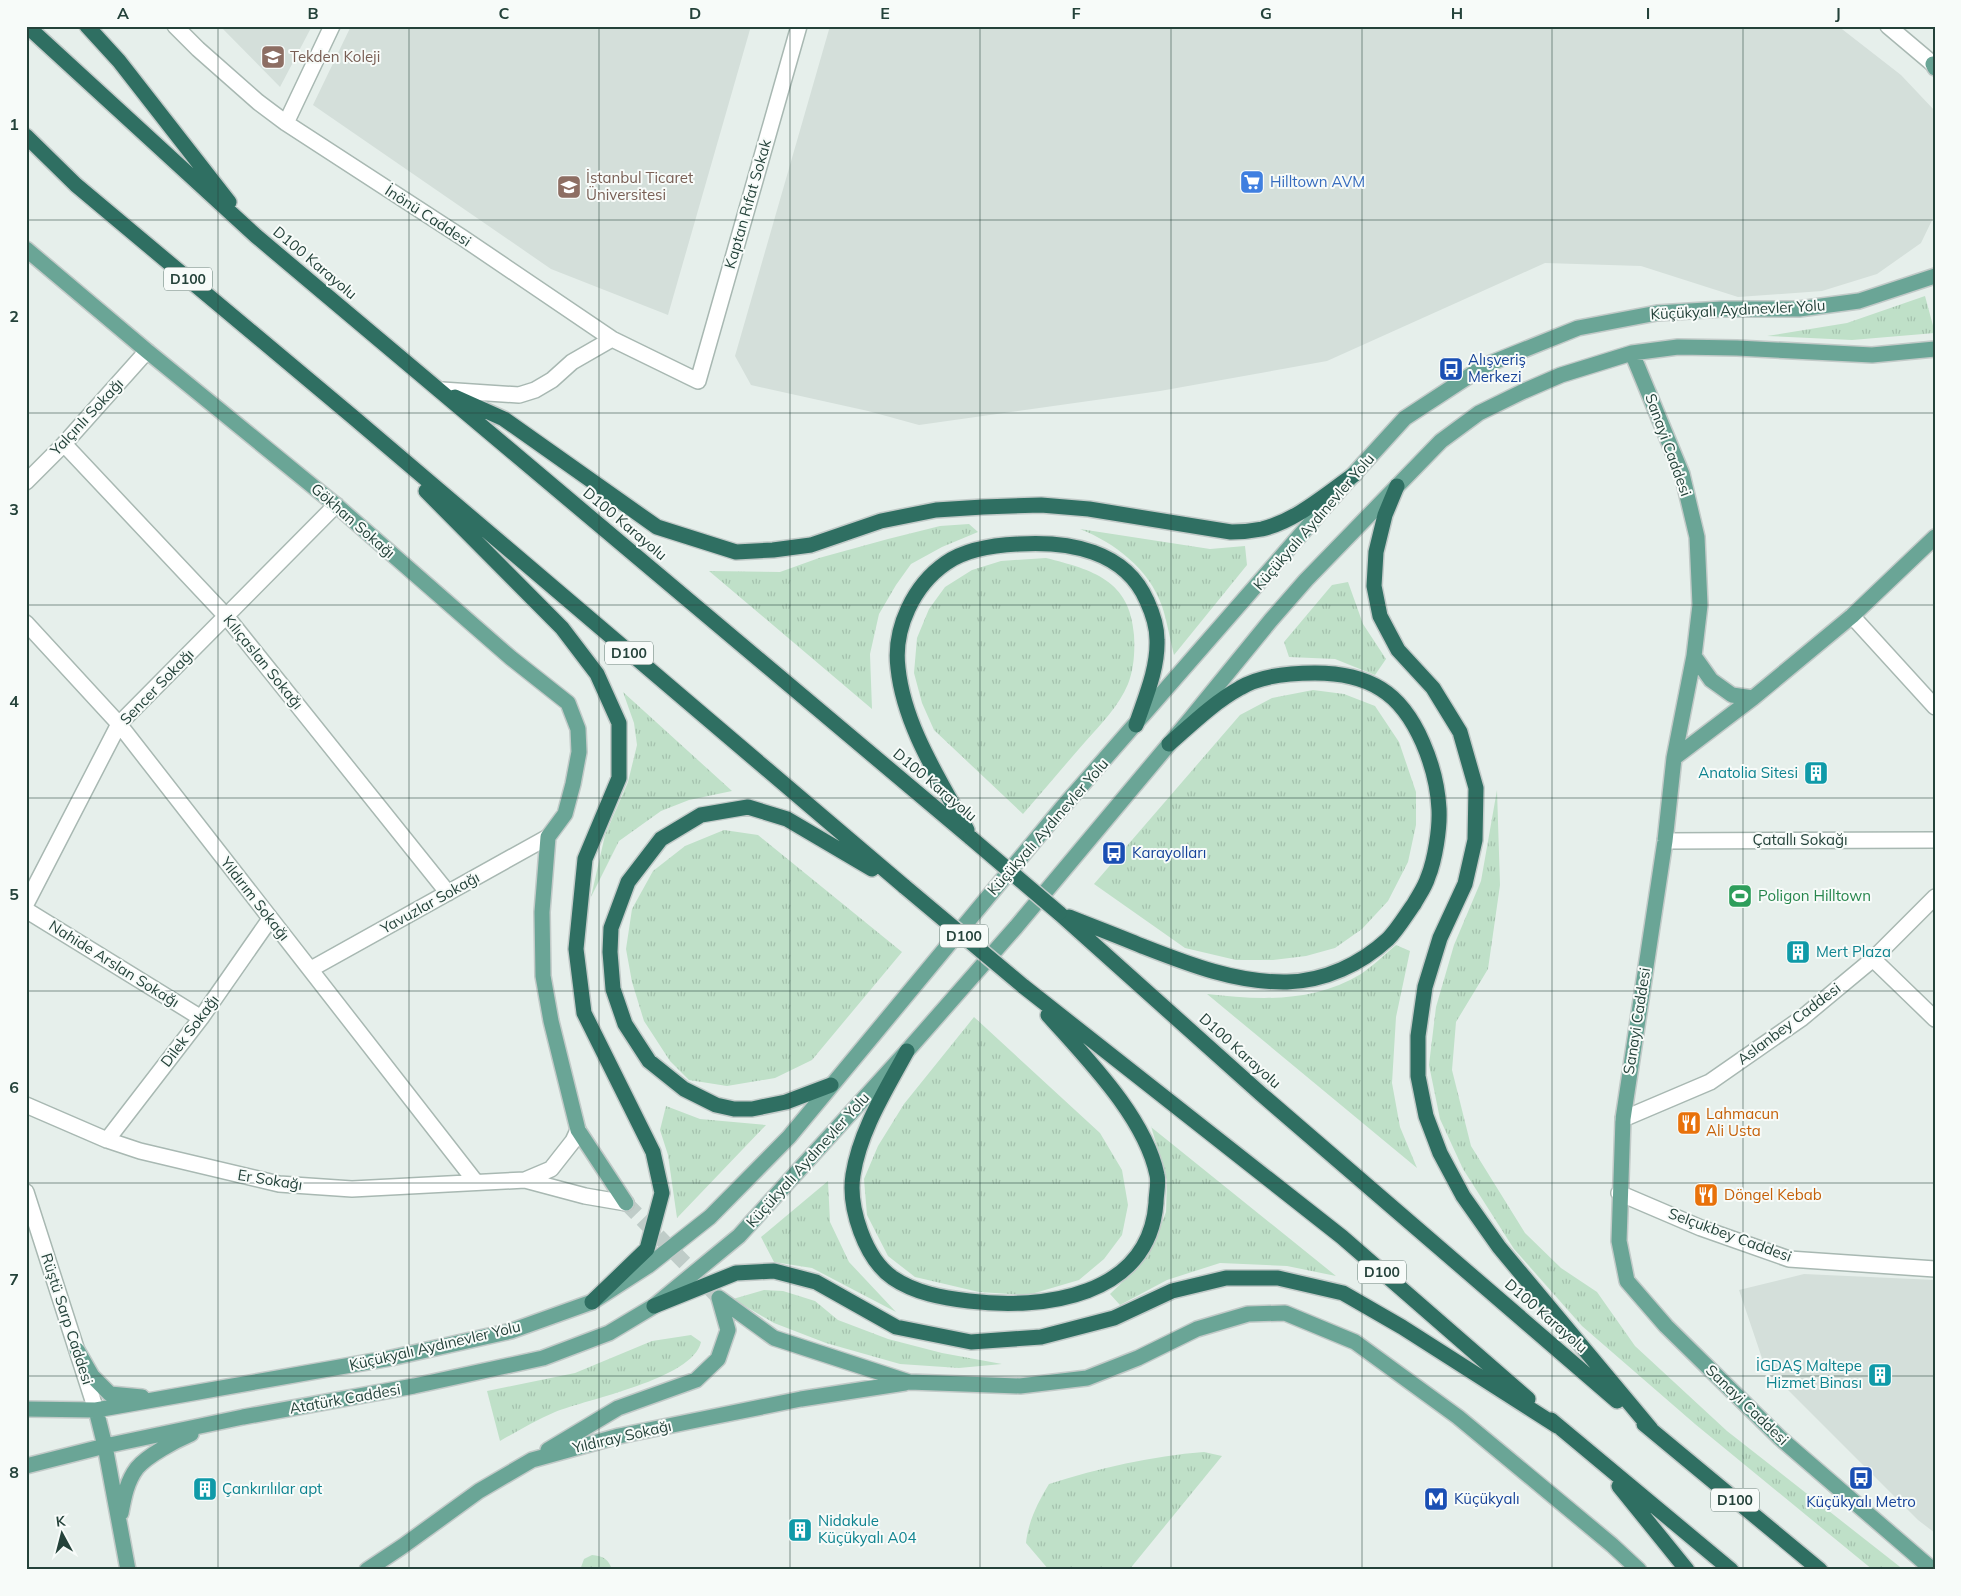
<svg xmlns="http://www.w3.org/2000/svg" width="1961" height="1596" font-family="Mulish,sans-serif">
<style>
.built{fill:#d4dfda}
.grass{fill:url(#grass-tufts)}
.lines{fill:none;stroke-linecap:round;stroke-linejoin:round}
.major-tunnel{stroke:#bfccc8;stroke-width:15;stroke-dasharray:15 8;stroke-linecap:butt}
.minor-casing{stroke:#a8b8b2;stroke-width:18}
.major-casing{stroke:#c2cac8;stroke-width:18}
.highway-casing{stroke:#c2cac8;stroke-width:18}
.minor{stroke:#fff;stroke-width:15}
.major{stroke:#6aa596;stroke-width:15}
.highway{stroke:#2f6f62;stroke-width:15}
.highway-bridge-casing{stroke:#c2cac8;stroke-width:18;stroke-linecap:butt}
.highway-bridge{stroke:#2f6f62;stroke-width:15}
.grid{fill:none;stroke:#24423a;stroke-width:1;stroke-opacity:0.55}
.labels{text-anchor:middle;stroke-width:4;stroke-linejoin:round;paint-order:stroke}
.shield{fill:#f7fbf9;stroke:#637a73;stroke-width:1}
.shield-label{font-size:14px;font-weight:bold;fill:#24423a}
.education-label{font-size:15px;fill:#785e54;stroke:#f7fbf9;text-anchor:start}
.shop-label{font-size:15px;fill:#366cbe;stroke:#f7fbf9;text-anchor:start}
.street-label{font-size:15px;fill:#24423a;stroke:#f7fbf9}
.transit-label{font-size:15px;fill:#164399;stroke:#f7fbf9;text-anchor:start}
.culture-label{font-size:15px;fill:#0d838f;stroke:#f7fbf9;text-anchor:start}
.leisure-label{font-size:15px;fill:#27864d;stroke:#f7fbf9;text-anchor:start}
.food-label{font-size:15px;fill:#c56008;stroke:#f7fbf9;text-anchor:start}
.neatline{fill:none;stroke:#24423a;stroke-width:2}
.grid-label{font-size:16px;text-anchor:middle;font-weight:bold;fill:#24423a}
</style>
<defs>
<pattern id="grass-tufts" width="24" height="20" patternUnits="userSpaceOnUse" patternTransform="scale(1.25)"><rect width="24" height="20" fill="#bfe0c8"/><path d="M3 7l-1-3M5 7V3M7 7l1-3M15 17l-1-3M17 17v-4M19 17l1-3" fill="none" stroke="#a4c1ad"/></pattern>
</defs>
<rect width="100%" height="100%" fill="#e6efeb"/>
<path class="built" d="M220 26H312L280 87Z
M351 26H751L668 315 551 269 313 105Z
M830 26H1838L1901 75 1935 111V214L1921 243 1877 274 1822 291 1738 297 1641 266 1545 263 1327 361 1160 391 919 425 868 411 751 385 735 356Z
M1804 1274 1935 1280V1533L1918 1520 1765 1367 1739 1290Z"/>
<path class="grass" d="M1925 296 1935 333 1852 340 1767 336 1847 323Z
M969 524 978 532 942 547 911 564 896 585 879 614 870 654 872 709 709 571 780 572 819 558 888 539 940 526Z
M1080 529 1210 549 1245 546 1247 565 1174 655C1170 639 1167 621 1162 606 1149 569 1115 543 1080 529Z
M1046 558C1093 570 1130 580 1134 635 1135 651 1134 669 1128 684 1119 706 1101 724 1085 742 1064 766 1044 790 1023 814L934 730 922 703 914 673 917 638 929 609 945 587 972 570 1001 561Z
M1348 582 1363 624 1386 659 1375 675 1335 659 1289 657 1284 642 1332 585Z
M1313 690 1344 694 1375 706 1399 742 1416 792V825L1408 862 1388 901 1362 929 1335 948 1306 956 1273 960H1236L1185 948 1094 884 1240 715 1272 698Z
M623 692 732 791 689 800 661 811 619 841 591 897 605 835 628 782 637 745 634 723Z
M1497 790 1500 885 1488 969 1456 1022 1452 1070 1471 1146 1525 1233 1561 1268 1597 1292 1635 1346 1727 1431 1904 1570H1873L1695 1424 1582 1326 1514 1249 1463 1169 1440 1119 1429 1065 1436 1007 1454 945 1481 881Z
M724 830 758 835 902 952 812 1060 775 1078 727 1086 689 1080 670 1061 644 1021 632 982 626 949 632 909 653 871 685 846Z
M1396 945 1410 951 1396 1017 1392 1083 1400 1127 1417 1168 1207 994C1260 1000 1313 1003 1361 974 1373 966 1385 954 1396 945Z
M974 1017 1100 1133 1122 1170 1128 1205 1122 1235 1104 1259 1079 1280 1028 1295 979 1292 915 1277 888 1256 867 1215 864 1179 878 1146 904 1104Z
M666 1106 700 1119 766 1125 677 1218 668 1155 660 1130Z
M1151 1126V1127L1336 1276 1287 1266 1220 1263 1167 1280 1120 1305 1110 1294 1139 1266 1156 1238 1166 1212 1167 1181Z
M828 1181 830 1222 849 1262 896 1312 812 1268 774 1262 761 1237Z
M764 1290 783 1291 815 1301 838 1320 888 1339 942 1353 1002 1364 959 1368 900 1364 826 1343 774 1323 733 1299Z
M691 1335 701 1342C693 1379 587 1399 555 1412 536 1420 518 1431 500 1441L487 1391 575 1373 652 1341Z
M1204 1452 1222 1456 1129 1570H1049L1026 1543C1028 1522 1038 1502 1049 1484 1099 1468 1152 1456 1204 1452Z
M592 1555C603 1556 609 1559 612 1570H580L584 1559Z"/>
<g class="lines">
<path class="major-tunnel" d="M626 1203 719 1298"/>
<defs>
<path id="minor" d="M175 26 198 49 258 102 286 123 463 238 612 339 698 381 799 26
M1888 26 1933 64
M286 123 332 26
M442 390 519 395 535 390 552 380 572 362 612 339
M64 444 226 616 448 893
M26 482 64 444 147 351
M1852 616 1935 707
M26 623 119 724 475 1181
M1665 841 1935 840
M26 904 119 724 336 505
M26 910 201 1018
M1873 959 1935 1019
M311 969 548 837
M26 1105 107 1140 140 1151 279 1184 352 1189 525 1180 585 1196 626 1203
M1623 1119 1710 1082 1802 1018 1873 959 1935 897
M107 1140 201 1018 270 919
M525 1180 551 1169 573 1141 578 1130
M26 1192 96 1410
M1619 1193 1701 1228 1789 1259 1935 1269"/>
<path id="major" d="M1933 64 1935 68
M26 249 147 351 337 506 511 658 568 703 578 729 579 752 573 784 565 814 548 837 542 912 543 976 551 1021 578 1130 626 1203
M1632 353 1682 474 1697 537 1700 605 1694 656 1674 758 1665 841 1623 1119 1619 1241 1627 1281 1666 1326 1780 1438 1933 1570
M1694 656 1711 680 1732 695 1753 698
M1674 758 1753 698 1852 616 1935 537
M719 1298 774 1338 909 1382 1020 1386 1087 1378 1138 1358 1197 1329 1248 1314 1285 1313 1355 1342 1458 1417 1612 1545 1639 1570
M77 1350 92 1376 110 1394 142 1397
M26 1409 96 1410 391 1358 511 1331 592 1302 648 1266 710 1217 789 1137 1061 809 1343 486 1405 418 1486 365 1578 328 1657 313 1722 309H1799L1859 301 1935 276
M96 1410 105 1446 128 1570
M548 1450 618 1408 696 1380 718 1359 728 1330 719 1298
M26 1466 105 1446 243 1417 414 1386 543 1358 609 1333 654 1306 739 1236 907 1051 1016 927 1191 718 1271 620 1306 580 1441 441 1479 413 1524 391 1561 375 1632 353 1678 347 1737 348 1872 355 1935 349
M121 1513C124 1497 127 1481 137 1468 148 1455 175 1441 191 1434
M367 1570 403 1546 479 1491 532 1460 619 1436 712 1417 801 1399 905 1383"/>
<path id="highway" d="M27 26 256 236 971 838
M87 26 119 61 229 202
M26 136 76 185 353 417 905 887
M455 397 504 419 657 527 736 552 773 550 811 545 881 521 936 510 983 507 1041 505 1089 509 1231 532C1242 532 1252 531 1262 529 1296 521 1326 494 1355 474
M1397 486 1385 515 1376 552 1374 586 1380 616 1398 650 1433 688 1460 732 1476 788 1475 840 1465 884 1440 938 1425 987 1418 1036V1076L1426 1116 1440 1153 1463 1196 1499 1247 1651 1429
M426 491 562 628 597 674 619 723V778L585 859 576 949 584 1013 653 1152 662 1193 647 1249 592 1302
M967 830C940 780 904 726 898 668 893 628 914 585 946 563 966 549 995 545 1019 544 1068 541 1125 550 1147 601 1153 614 1157 626 1157 640 1158 669 1145 698 1136 725
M1059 913 1261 1094 1617 1401
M1069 917C1094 927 1118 936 1142 946 1188 964 1236 983 1287 982 1325 981 1361 964 1388 939 1398 929 1406 915 1414 904 1419 895 1425 887 1428 877 1435 860 1440 828 1439 809 1437 770 1417 711 1381 689 1362 677 1337 673 1315 673 1291 673 1261 675 1240 688 1213 703 1192 724 1169 744
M1023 986 1342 1237 1528 1399
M907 1051C886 1090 860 1130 853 1175 848 1207 865 1259 893 1278 915 1293 943 1298 969 1301 1043 1310 1149 1297 1156 1203 1156 1194 1159 1183 1157 1175 1145 1117 1087 1059 1048 1015
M831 1085 786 1102 752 1109H734L716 1105 684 1089 649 1061 625 1024 613 989 610 952 611 928 628 882 661 839 701 815 748 807 787 819 872 869
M654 1306 736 1273 774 1271 816 1282 896 1327 971 1342 1041 1337 1114 1318 1172 1291 1226 1278H1278L1343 1293 1402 1327 1557 1426
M1551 1420 1731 1570
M1644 1424 1820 1570
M1619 1486 1687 1570"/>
</defs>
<use href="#minor" class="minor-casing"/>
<use href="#major" class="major-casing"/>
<use href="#highway" class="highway-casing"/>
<use href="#minor" class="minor"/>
<use href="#major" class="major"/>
<use href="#highway" class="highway"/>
<defs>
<path id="highway-bridge" d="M971 838 1059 913
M905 887 1023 986"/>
</defs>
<use href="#highway-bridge" class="highway-bridge-casing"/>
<use href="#highway-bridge" class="highway-bridge"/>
</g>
<path class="grid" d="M218 26V1570M409 26V1570M599 26V1570M790 26V1570M980 26V1570M1171 26V1570M1362 26V1570M1552 26V1570M1743 26V1570M26 220H1935M26 413H1935M26 605H1935M26 798H1935M26 991H1935M26 1183H1935M26 1376H1935"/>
<defs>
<symbol id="school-square" viewBox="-11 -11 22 22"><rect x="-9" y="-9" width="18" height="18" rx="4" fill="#8d6e63" stroke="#f7fbf9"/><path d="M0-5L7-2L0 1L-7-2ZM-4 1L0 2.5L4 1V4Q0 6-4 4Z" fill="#fff"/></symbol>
<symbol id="supermarket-square" viewBox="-11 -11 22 22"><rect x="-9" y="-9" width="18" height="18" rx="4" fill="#3f7fe0" stroke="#f7fbf9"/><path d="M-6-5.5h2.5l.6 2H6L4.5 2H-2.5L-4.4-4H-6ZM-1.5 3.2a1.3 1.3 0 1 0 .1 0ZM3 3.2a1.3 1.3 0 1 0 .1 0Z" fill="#fff"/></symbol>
<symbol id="university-square" viewBox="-11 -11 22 22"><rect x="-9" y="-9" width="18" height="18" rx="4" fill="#8d6e63" stroke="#f7fbf9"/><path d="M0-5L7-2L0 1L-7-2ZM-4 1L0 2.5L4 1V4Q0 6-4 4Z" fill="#fff"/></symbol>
<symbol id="bus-square" viewBox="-11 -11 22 22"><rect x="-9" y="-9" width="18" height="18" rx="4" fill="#1a4fb4" stroke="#f7fbf9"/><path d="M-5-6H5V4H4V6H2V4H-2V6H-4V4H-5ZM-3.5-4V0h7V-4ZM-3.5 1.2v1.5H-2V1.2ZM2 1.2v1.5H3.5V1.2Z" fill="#fff"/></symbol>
<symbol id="building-square" viewBox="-11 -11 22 22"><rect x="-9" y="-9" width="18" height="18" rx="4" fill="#0f9aa8" stroke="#f7fbf9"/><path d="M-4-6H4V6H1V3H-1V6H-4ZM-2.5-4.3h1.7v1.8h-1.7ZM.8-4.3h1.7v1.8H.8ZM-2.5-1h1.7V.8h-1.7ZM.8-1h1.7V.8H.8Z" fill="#fff"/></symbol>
<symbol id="stadium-square" viewBox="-11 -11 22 22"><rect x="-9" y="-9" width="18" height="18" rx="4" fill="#2e9e5b" stroke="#f7fbf9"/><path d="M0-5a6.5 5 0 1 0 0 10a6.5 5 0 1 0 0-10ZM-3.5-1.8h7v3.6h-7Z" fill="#fff"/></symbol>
<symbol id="restaurant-square" viewBox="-11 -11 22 22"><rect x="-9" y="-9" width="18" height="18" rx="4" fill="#e8710a" stroke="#f7fbf9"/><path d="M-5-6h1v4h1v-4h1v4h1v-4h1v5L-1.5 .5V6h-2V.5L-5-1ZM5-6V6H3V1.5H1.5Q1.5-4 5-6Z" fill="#fff"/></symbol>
<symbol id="metro-square" viewBox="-11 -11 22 22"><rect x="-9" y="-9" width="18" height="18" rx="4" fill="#1a4fb4" stroke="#f7fbf9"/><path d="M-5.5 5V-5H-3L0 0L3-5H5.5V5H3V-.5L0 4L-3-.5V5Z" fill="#fff"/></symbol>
</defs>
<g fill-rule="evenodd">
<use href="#school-square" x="259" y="43" width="28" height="28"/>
<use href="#supermarket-square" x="1238" y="168" width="28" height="28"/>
<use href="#university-square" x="555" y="173" width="28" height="28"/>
<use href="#bus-square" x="1437" y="355" width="28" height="28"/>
<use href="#building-square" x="1802" y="759" width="28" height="28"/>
<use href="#bus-square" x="1100" y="839" width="28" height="28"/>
<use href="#stadium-square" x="1726" y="882" width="28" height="28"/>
<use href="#building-square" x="1784" y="938" width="28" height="28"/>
<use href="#restaurant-square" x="1675" y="1109" width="28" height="28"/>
<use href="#restaurant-square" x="1692" y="1181" width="28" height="28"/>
<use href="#building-square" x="1866" y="1361" width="28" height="28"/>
<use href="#bus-square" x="1847" y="1464" width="28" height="28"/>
<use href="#building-square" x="191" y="1475" width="28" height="28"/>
<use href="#metro-square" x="1422" y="1485" width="28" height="28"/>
<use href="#building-square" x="786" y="1516" width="28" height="28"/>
</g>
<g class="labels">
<g class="shield">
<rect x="164" y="267.5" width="48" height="23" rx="4"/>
<rect x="605" y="641.5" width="48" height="23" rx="4"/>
<rect x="940" y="924.5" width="48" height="23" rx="4"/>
<rect x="1358" y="1260.5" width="48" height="23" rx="4"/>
<rect x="1711" y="1488.5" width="48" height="23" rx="4"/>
</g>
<g class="shield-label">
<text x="188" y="284">D100</text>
<text x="629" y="658">D100</text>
<text x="964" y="941">D100</text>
<text x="1382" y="1277">D100</text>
<text x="1735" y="1505">D100</text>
</g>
<g class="education-label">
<text x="290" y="62">Tekden Koleji</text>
<text x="586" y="183">İstanbul Ticaret<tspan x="586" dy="17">Üniversitesi</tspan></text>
</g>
<g class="shop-label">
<text x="1270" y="187">Hilltown AVM</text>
</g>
<g class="street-label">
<text transform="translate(748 204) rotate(-74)" y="5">Kaptan Rıfat Sokak</text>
<text transform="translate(428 216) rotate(33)" y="5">İnönü Caddesi</text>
<text transform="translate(315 263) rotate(40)" y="5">D100 Karayolu</text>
<text transform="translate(1738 310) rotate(-3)" y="5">Küçükyalı Aydınevler Yolu</text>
<text transform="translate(87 417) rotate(-47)" y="5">Yalçınlı Sokağı</text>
<text transform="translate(1668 445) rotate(70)" y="5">Sanayi Caddesi</text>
<text transform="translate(353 521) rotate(41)" y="5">Gökhan Sokağı</text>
<text transform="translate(1314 522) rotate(-49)" y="5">Küçükyalı Aydınevler Yolu</text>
<text transform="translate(625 524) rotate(40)" y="5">D100 Karayolu</text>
<text transform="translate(263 662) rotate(51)" y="5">Kılıçaslan Sokağı</text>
<text transform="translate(157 687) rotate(-46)" y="5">Sencer Sokağı</text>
<text transform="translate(935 785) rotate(40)" y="5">D100 Karayolu</text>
<text transform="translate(1048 827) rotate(-49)" y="5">Küçükyalı Aydınevler Yolu</text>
<text x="1800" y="845">Çatallı Sokağı</text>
<text transform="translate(255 899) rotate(52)" y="5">Yıldırım Sokağı</text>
<text transform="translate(430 903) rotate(-29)" y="5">Yavuzlar Sokağı</text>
<text transform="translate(114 964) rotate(32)" y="5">Nahide Arslan Sokağı</text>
<text transform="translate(1637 1021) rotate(-81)" y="5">Sanayi Caddesi</text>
<text transform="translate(1789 1024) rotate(-37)" y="5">Aslanbey Caddesi</text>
<text transform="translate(190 1031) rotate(-53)" y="5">Dilek Sokağı</text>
<text transform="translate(1240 1051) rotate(42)" y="5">D100 Karayolu</text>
<text transform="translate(808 1160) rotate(-48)" y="5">Küçükyalı Aydınevler Yolu</text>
<text transform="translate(270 1180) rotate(9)" y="5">Er Sokağı</text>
<text transform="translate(1730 1235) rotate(20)" y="5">Selçukbey Caddesi</text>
<text transform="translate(1546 1316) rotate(41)" y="5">D100 Karayolu</text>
<text transform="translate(67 1319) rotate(72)" y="5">Rüştü Sarp Caddesi</text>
<text transform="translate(435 1346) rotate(-13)" y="5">Küçükyalı Aydınevler Yolu</text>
<text transform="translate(345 1399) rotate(-10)" y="5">Atatürk Caddesi</text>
<text transform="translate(1747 1405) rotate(44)" y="5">Sanayi Caddesi</text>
<text transform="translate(622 1437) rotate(-13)" y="5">Yıldıray Sokağı</text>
</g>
<g class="transit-label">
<text x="1468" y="365">Alışveriş<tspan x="1468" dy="17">Merkezi</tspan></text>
<text x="1132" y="858">Karayolları</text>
<text x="1454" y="1504">Küçükyalı</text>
<text x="1861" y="1507" text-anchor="middle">Küçükyalı Metro</text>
</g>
<g class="culture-label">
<text x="1798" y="778" text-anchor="end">Anatolia Sitesi</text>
<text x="1816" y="957">Mert Plaza</text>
<text x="1862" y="1371" text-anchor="end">İGDAŞ Maltepe<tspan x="1862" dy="17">Hizmet Binası</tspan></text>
<text x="222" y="1494">Çankırılılar apt</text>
<text x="818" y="1526">Nidakule<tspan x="818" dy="17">Küçükyalı A04</tspan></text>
</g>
<g class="leisure-label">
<text x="1758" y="901">Poligon Hilltown</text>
</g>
<g class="food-label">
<text x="1706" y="1119">Lahmacun<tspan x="1706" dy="17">Ali Usta</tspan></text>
<text x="1724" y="1200">Döngel Kebab</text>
</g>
</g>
<rect width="1961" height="1596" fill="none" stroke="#f7fbf9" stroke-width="55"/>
<g transform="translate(62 1534) rotate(353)" stroke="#f7fbf9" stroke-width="4" paint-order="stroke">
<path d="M0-4L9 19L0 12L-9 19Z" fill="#24423a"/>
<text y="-8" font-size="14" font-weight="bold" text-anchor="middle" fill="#24423a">K</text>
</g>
<rect x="28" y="28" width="1906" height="1540" class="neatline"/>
<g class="grid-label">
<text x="123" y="19">A</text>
<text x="313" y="19">B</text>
<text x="504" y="19">C</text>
<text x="695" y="19">D</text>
<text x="885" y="19">E</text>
<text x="1076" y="19">F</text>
<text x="1266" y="19">G</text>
<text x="1457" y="19">H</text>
<text x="1648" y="19">I</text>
<text x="1838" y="19">J</text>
<text x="14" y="130">1</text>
<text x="14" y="322">2</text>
<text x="14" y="515">3</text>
<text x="14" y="707">4</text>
<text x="14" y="900">5</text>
<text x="14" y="1093">6</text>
<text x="14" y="1285">7</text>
<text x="14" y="1478">8</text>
</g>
</svg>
